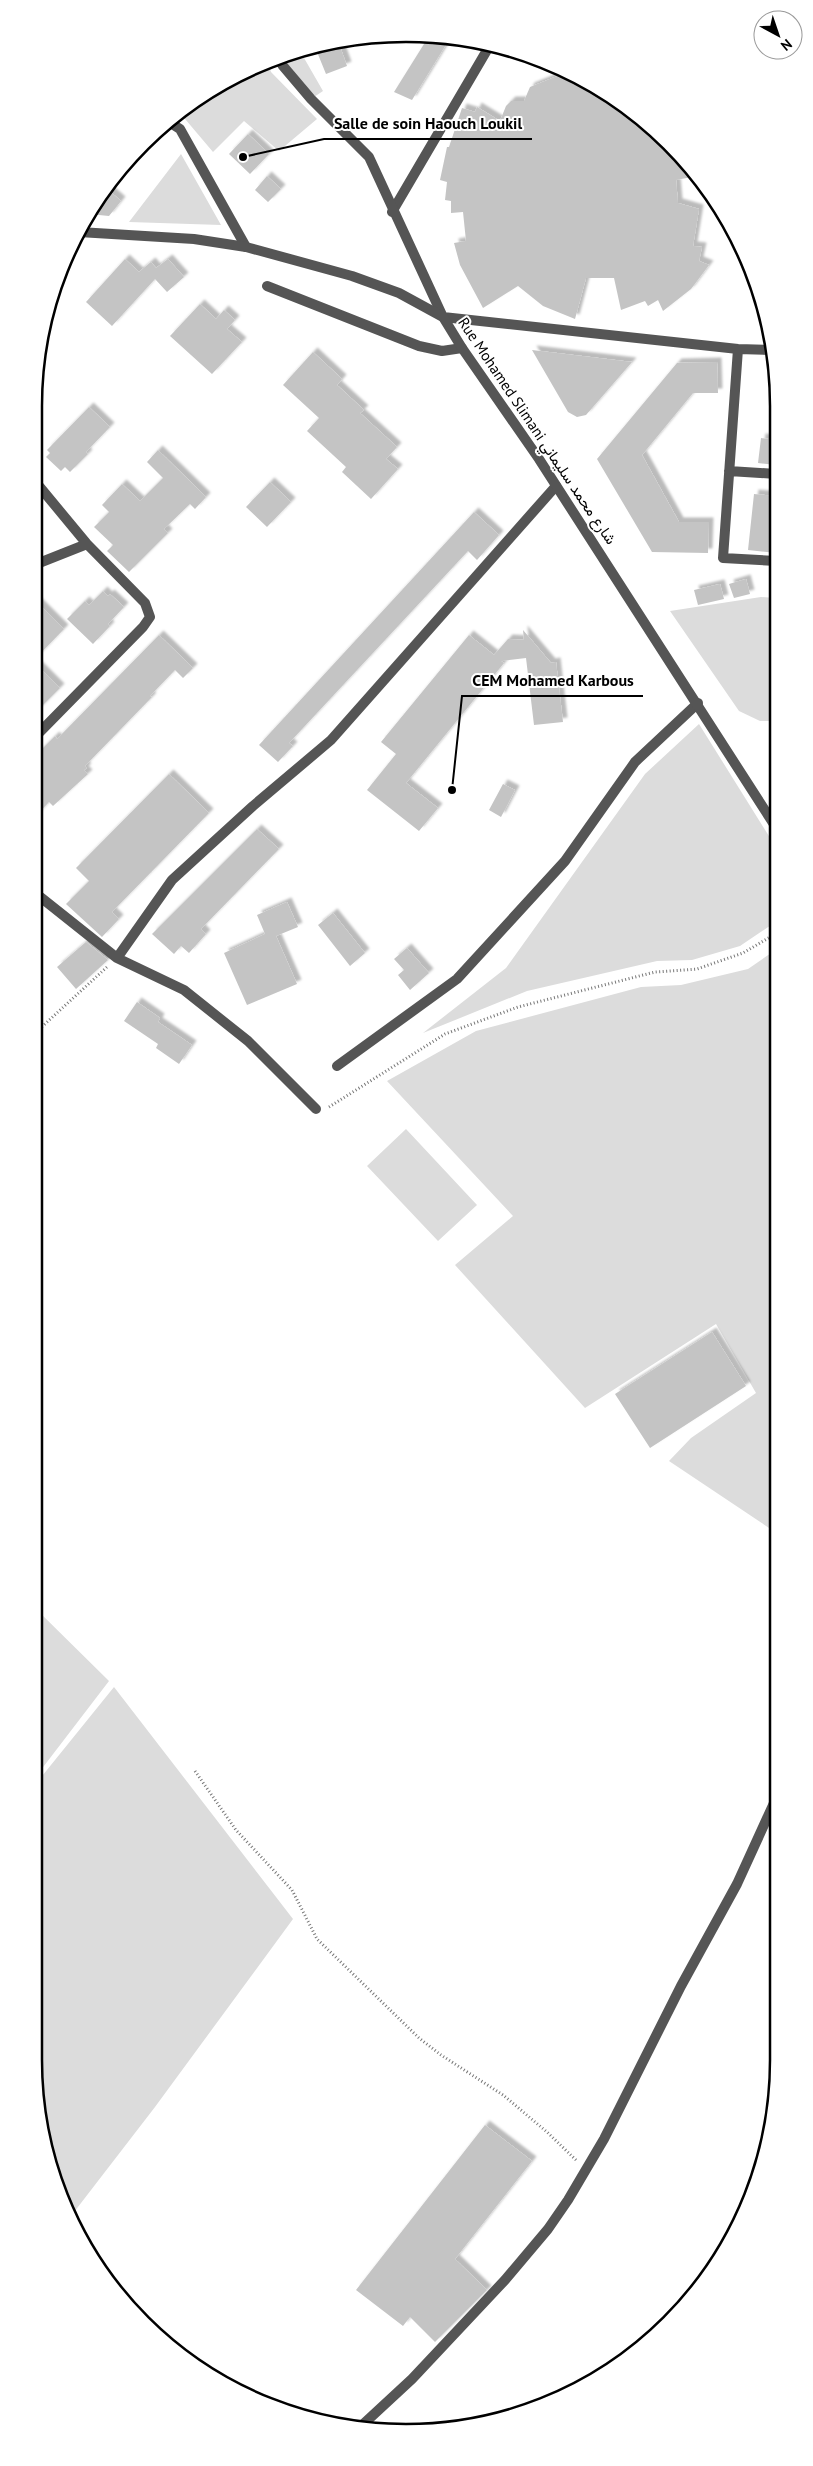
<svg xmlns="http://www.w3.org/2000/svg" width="813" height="2466" font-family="'PT Sans',Vazirmatn,sans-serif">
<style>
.green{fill:#dcdcdc}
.building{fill:#c4c4c4;filter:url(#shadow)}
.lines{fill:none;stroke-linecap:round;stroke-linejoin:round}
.path{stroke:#777;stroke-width:3;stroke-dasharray:1 2.5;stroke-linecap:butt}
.service{stroke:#555;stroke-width:10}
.minor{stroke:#555;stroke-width:10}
.tertiary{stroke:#555;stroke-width:10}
.labels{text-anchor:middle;stroke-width:4;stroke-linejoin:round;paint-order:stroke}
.street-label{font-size:15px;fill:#000;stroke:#fff}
.rim{fill:none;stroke:#000;stroke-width:2.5}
.leader{fill:none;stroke:#000;stroke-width:2}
.callout-dot{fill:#000;stroke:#fff;stroke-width:2}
.callout-label{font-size:16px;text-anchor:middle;font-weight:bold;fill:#000;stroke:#fff;stroke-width:4;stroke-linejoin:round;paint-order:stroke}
</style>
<defs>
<filter id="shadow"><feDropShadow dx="4.5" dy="-4.5" stdDeviation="1" flood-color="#0004"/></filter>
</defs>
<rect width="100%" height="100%" fill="#fff"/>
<path class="green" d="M300 51 323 91 311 99 278 58Z
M267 61 271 72 317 119 279 151 244 121 213 152 180 113 200 96Z
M181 154 221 225 129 222Z
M761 597 776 598 777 721H760L739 711 670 611Z
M699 724 777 849V921L740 946 692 960 657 961 527 991 423 1033 506 968 645 774Z
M777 949 778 1534 669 1461 691 1438 756 1393 716 1324 585 1408 455 1265 513 1216 387 1081 476 1031 641 987 681 985 748 969Z
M406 1129 477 1205 438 1241 367 1166Z
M34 1607 109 1681 34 1779Z
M114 1687 293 1919 155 2107 71 2216 62 2202 41 2132 34 2060V1786Z"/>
<path class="building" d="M429 36 450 38 412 100 394 92Z
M338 41 347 66 326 74 315 47Z
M565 73 593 84 687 161 697 176 676 180 678 203 699 209 693 246 702 247 699 261 709 265 691 289 663 311 658 300 648 306 645 301 621 310 614 278H586L575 319 543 306 518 286 483 308 460 265 454 243 466 241 463 212 451 213V201L445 200 447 182 440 180 447 147H449L462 108 475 112 477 107 500 121 506 106 511 101H524L530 87Z
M248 134 269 154 250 174 229 154Z
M267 176 281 189 268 202 255 190Z
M106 188 121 201 109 216 89 214Z
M125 259 139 272 151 262 156 268 168 259 184 277 167 292 155 279 112 326 86 302Z
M200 304 216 319 224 310 235 320 227 329 242 342 212 374 170 336Z
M532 350 632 362 586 415 577 417 568 412Z
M313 352 342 379 337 385 364 410 360 413 397 447 386 459 398 469 371 499 342 472 346 467 307 431 319 418 283 385Z
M717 362 718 393H693L642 455 679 522H709L708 553 652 552 597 459 677 363Z
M89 407 110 427 86 452 88 454 70 472 65 467 61 471 46 457 50 453 47 450Z
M761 438 776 440V465L758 463Z
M158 450 206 497 195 509 190 504 164 529 168 533 129 572 107 551 113 545 94 527 109 512 102 505 122 484 140 501 163 478 147 462Z
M270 482 291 502 267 527 246 507Z
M754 494 776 496V553L748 550Z
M474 512 499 535 477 560 468 551 289 743 293 746 278 762 259 745Z
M746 579 750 594 734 598 729 584Z
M720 584 724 599 698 605 694 590Z
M103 591 108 596 110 594 124 607 108 624 110 626 93 644 67 619 85 601 89 605Z
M34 599 64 629 34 660Z
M523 630 551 663 556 662 563 722 534 725 526 658 501 661 504 663 406 783 438 808 419 831 367 790 396 754 381 742 469 635 494 655 508 639 524 640Z
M159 635 193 668 183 678 175 670 150 696 152 697 85 766 87 768 84 770 88 774 53 806 49 802 34 818V757L55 736 57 739Z
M34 662 60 688 34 714Z
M169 774 209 813 112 912 119 919 102 937 66 904 89 881 76 868Z
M503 784 515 790 501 817 489 810Z
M257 829 279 849 201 929 206 934 189 953 181 946 174 954 152 934Z
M287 902 298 927 276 936 297 984 247 1005 224 953 265 934 257 915Z
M333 913 365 953 350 966 318 925Z
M86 942 108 960 76 989 57 967Z
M407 948 429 973 410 990 398 975 404 970 394 959Z
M137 1002 160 1018 158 1022 192 1045 179 1064 156 1048 158 1044 124 1021Z
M712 1332 746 1386 650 1448 615 1394Z
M485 2125 532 2161 455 2259 487 2290 435 2342 410 2317 403 2326 356 2290Z"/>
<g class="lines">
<path class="path" d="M34 1034 107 967
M329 1107 445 1034 518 1007 655 972 697 969 743 953 777 933
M195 1771 236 1830 292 1890 317 1939 419 2038 441 2055 503 2095 547 2132 577 2161"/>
<path class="service" d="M392 212 490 45
M337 1066 457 979 565 861 635 762 698 703"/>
<path class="minor" d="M278 58 283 66 311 99 369 157 443 317 738 349 774 350
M169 122 180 129 246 247
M267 286 419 346 442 351 462 348
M738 349 723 558 776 561
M729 471 776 474
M34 480 87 544 145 603 150 617 143 627 34 738
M34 565 87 544
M34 892 117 958 184 990 248 1041 316 1109
M117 958 172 880 253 806 331 740 556 486
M358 2429 412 2379 505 2280 548 2229 568 2200 604 2139 681 1986 737 1884 779 1792"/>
<path class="tertiary" d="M79 232 194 239 246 247 352 276 399 293 443 317 462 348 539 459 777 829"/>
</g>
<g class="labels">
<g class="street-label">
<text transform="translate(537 431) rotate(56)" y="5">Rue Mohamed Slimani شارع محمد سليماني</text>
</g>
</g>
<path d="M0 0H813V2466H0ZM406 42H406A364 364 0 0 1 770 406V2060A364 364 0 0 1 406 2424H406A364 364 0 0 1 42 2060V406A364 364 0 0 1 406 42Z" fill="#fff" fill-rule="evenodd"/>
<path class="rim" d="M406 42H406A364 364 0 0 1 770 406V2060A364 364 0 0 1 406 2424H406A364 364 0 0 1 42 2060V406A364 364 0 0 1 406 42Z"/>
<path class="leader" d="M243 157L324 139H532M452 790L462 696H643"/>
<g class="callout-dot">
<circle cx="243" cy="157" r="5"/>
<circle cx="452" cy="790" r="5"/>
</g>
<g class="callout-label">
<text x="428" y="129">Salle de soin Haouch Loukil</text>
<text x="553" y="686">CEM Mohamed Karbous</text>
</g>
<g transform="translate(778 35) rotate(140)"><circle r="24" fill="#ffffff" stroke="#999999"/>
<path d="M0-4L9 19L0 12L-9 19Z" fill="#000000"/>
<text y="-8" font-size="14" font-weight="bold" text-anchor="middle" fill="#000000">N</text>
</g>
</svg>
